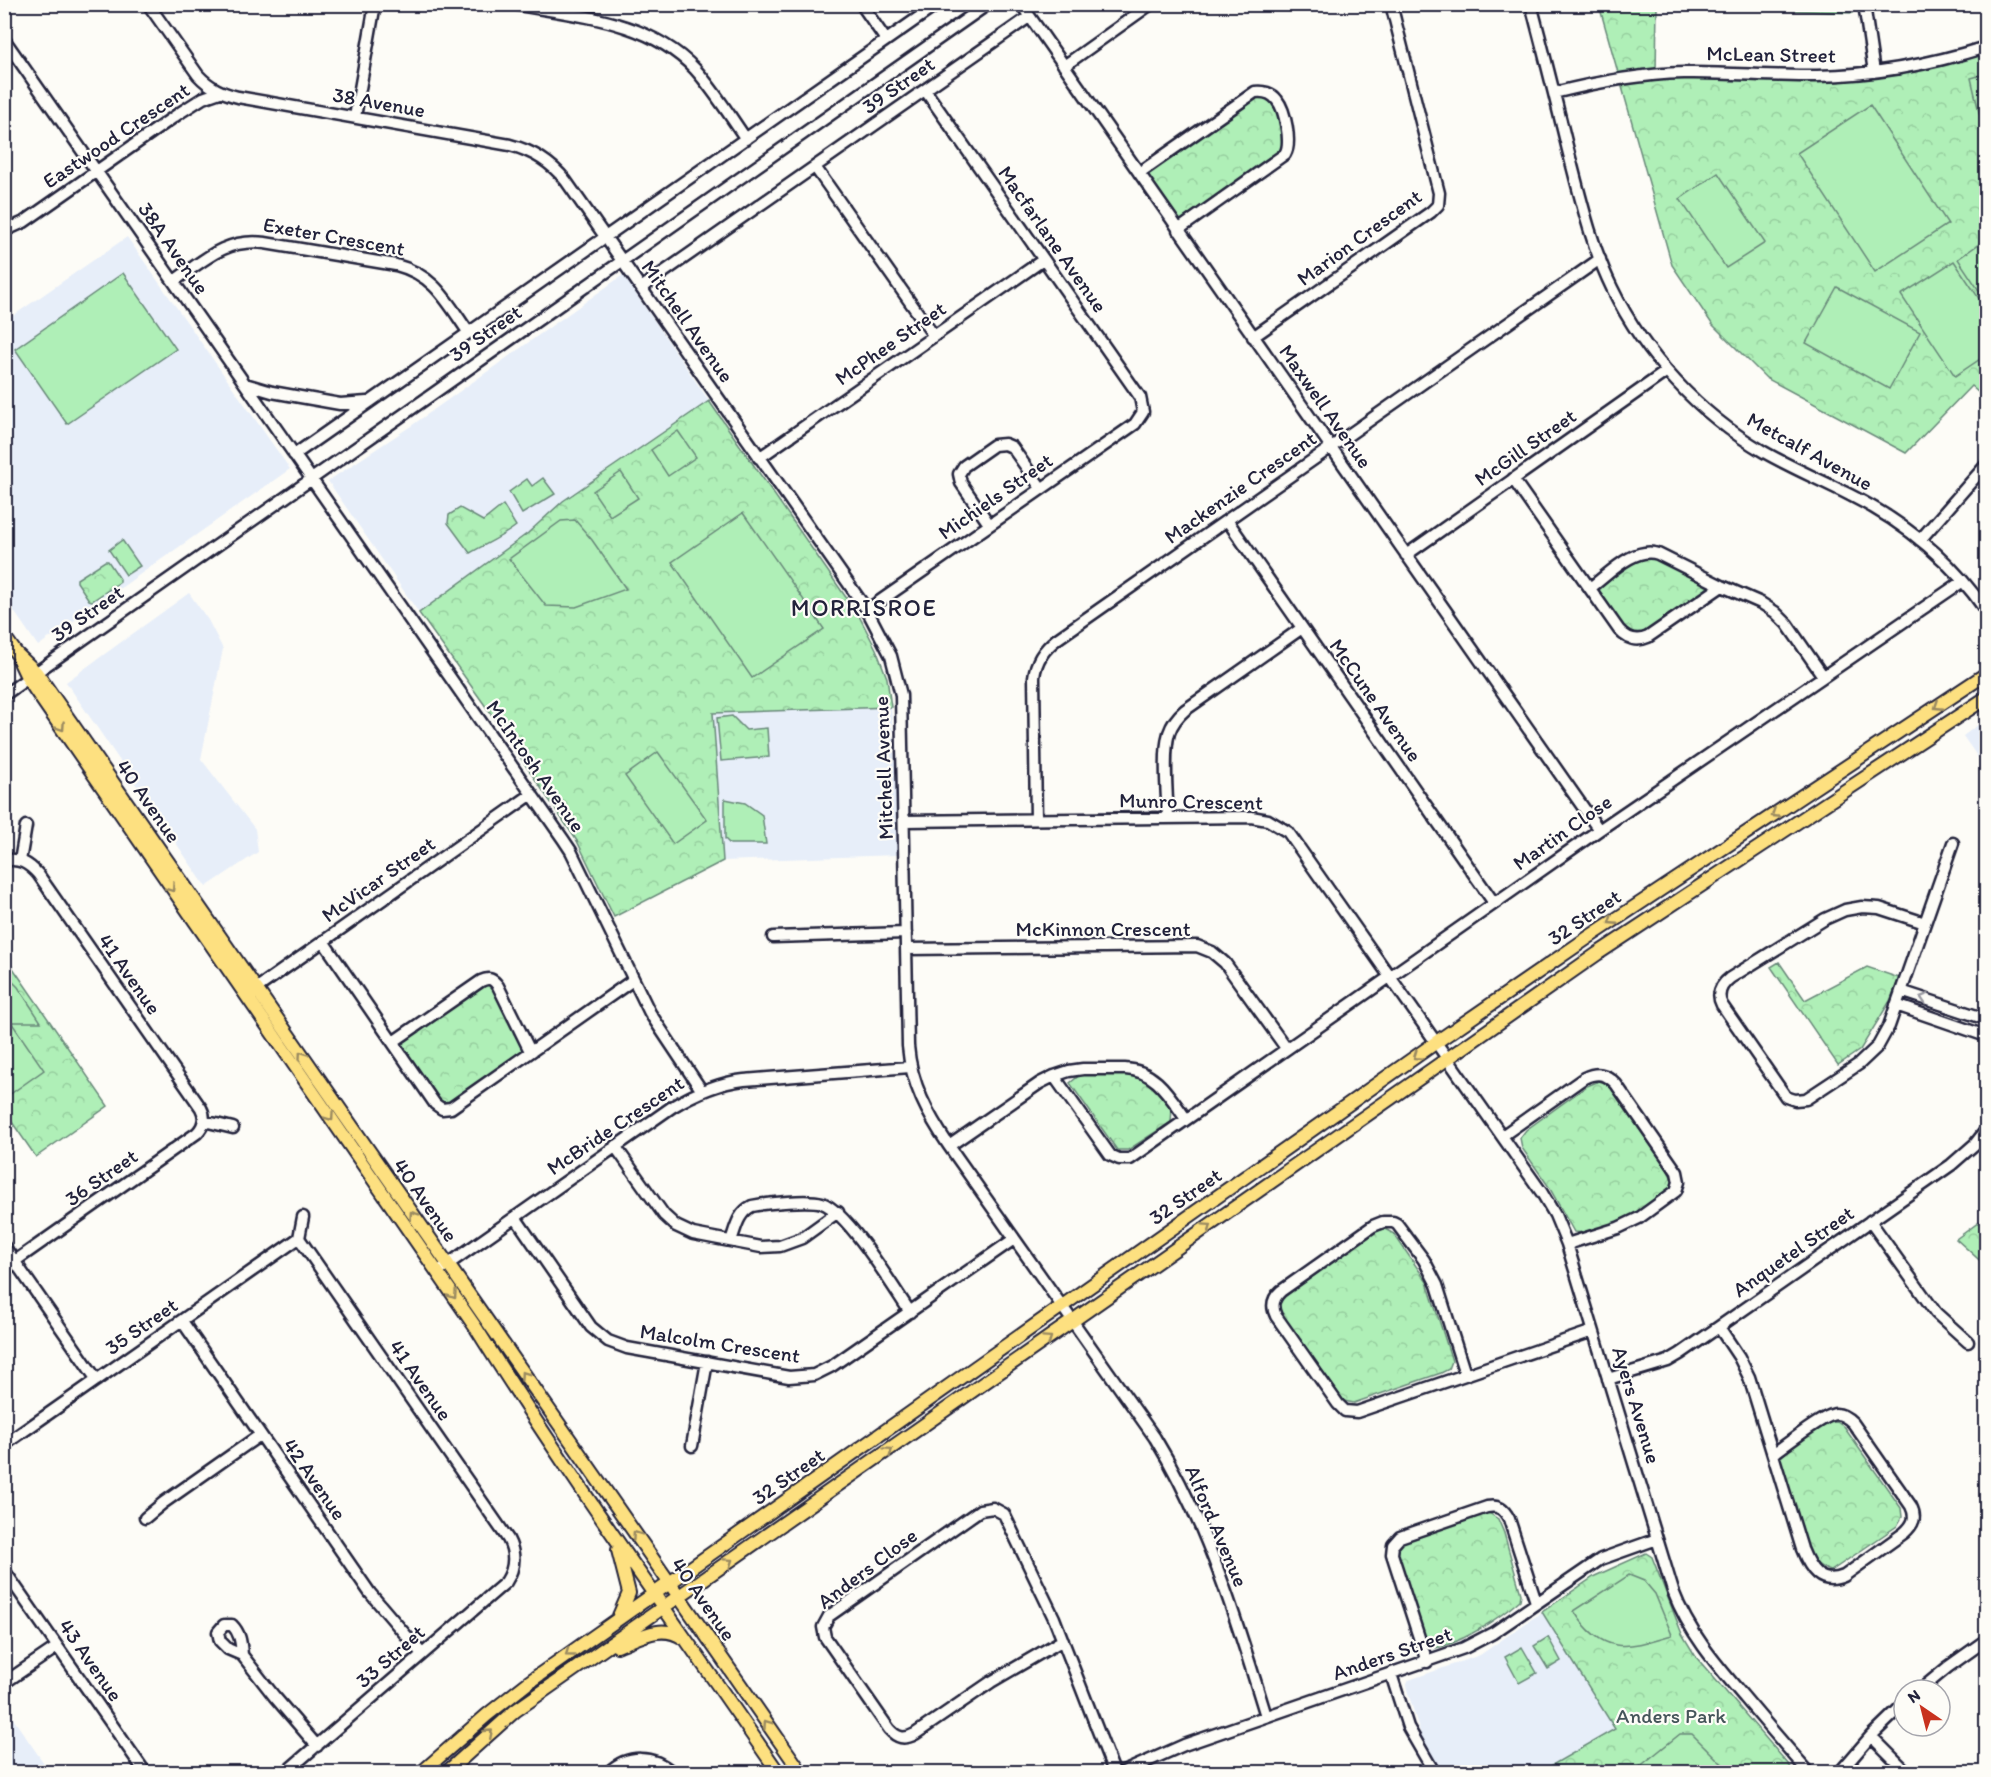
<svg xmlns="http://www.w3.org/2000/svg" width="1991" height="1777" font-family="Itim,sans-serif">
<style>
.built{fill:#e7eef9}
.forest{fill:url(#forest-crowns);stroke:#688879;stroke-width:1.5}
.garden{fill:#afefb7;stroke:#688879;stroke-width:1.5}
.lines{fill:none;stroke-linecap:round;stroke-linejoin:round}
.minor-casing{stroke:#22223b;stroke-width:15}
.major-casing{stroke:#22223b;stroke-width:16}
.minor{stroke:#fdfcf7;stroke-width:10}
.major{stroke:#fde080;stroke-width:12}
.oneway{stroke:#9a8a61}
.oneway2{stroke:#9a9aa2}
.labels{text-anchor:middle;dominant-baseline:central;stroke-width:4.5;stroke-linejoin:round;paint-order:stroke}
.street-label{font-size:21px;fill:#22223b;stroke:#fdfcf7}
.park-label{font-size:21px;fill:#45555a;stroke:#fdfcf7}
.quarter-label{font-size:24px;letter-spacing:1.5px;fill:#22223b;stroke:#fdfcf7}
</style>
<defs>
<pattern id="forest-crowns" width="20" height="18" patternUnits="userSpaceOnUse" patternTransform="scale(1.5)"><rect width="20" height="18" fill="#afefb7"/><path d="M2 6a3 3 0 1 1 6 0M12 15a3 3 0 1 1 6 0" fill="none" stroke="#96cd9e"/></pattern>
</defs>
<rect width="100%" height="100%" fill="#fdfcf7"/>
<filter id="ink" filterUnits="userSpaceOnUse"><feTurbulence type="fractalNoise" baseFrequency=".0167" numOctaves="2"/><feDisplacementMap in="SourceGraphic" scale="12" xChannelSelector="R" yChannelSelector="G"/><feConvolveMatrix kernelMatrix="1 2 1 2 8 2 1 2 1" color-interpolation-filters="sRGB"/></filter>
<g filter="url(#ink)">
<!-- built -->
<path class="built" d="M127 237 290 469 38 646 5 598 4 322Z
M623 275 709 401 563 501 528 533 419 613 328 481 411 426Z
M189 593 208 620 223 649 201 759 255 829 258 852 206 887 66 682Z
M891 707 899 821 897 855 723 861 713 713Z
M1986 719V769L1963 736Z
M1542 1612 1615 1729 1540 1772H1441L1424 1745 1406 1686 1409 1680 1480 1655Z
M4 1707H5L50 1772H5Z"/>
<!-- forest -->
<path class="forest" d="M1852 4 1853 13 1669 5H1836Z
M1599 5H1657L1656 74H1854L1986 47V399L1971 386 1906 453 1766 378 1712 324 1672 265Z
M1250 95H1273L1289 146 1178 230 1139 173Z
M709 401 859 616 876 649 887 678 891 707 713 713 723 861 614 917 577 841 489 711 419 613 528 533 563 501Z
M503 505 516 526C502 537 486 544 470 553L448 523 449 515 460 508 483 521Z
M1642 552 1722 586 1648 637 1631 639 1590 588Z
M105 561H108L120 579V582L92 601 89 600 77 582V579Z
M732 716 746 730 767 728 769 757 721 761 717 718Z
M4 955 108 1106 36 1157 5 1112Z
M1779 962 1805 1000 1867 967 1899 978 1890 1001 1860 1050 1838 1065 1771 967Z
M488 979 530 1051 442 1109 393 1042Z
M1120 1073 1147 1081 1172 1108 1171 1122 1128 1150H1117L1070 1083 1080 1075Z
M1602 1080 1611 1088 1667 1169C1670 1175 1674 1180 1671 1187 1664 1202 1600 1232 1584 1233 1581 1233 1578 1232 1574 1232L1549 1187 1522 1148 1520 1138 1526 1130 1587 1086Z
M1986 1217V1266L1956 1239Z
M1385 1229 1394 1234 1427 1282 1452 1361 1449 1369 1441 1373 1354 1403 1344 1401 1280 1312 1279 1304 1284 1297 1376 1231Z
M1837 1422 1844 1427 1901 1508 1902 1517 1897 1526 1831 1571C1817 1567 1813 1560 1806 1548L1780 1463 1781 1457 1786 1451 1827 1423Z
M1489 1513 1498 1519 1504 1533 1521 1594 1520 1600C1502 1616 1454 1649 1430 1648L1425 1642 1396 1557 1397 1548 1403 1541 1481 1514Z
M1646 1553 1652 1557 1682 1634 1696 1657 1795 1772H1540L1615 1729 1542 1612 1595 1576Z
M1548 1637 1561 1661 1548 1669 1534 1646Z
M1522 1647 1537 1673 1519 1683 1505 1657Z"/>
<!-- garden -->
<path class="garden" d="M1986 74V142L1971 78Z
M1870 105 1948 224 1875 272 1797 153Z
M1718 173 1765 243 1726 268 1680 199Z
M1986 239V301L1958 259Z
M1954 261 1986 309V355L1955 376 1901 295Z
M123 273 176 349 67 424 15 349Z
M1837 287 1920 332 1889 389 1806 343Z
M678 431 696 457 668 476 651 450Z
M621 472 638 498 610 516 593 491Z
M543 478 555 494 522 514 509 492 527 479 532 486Z
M743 513 824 629 752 678 672 562Z
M575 520 592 540 626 589 576 607 546 606 509 559 561 521Z
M122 540 140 566 126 575 109 550Z
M658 752 707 820 673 844 625 776Z
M725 799 745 803 762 815 766 844H730L725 839Z
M12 981 18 987 41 1022H11L44 1070 9 1095 4 1088V982Z
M1629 1575 1644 1581 1655 1594 1672 1635C1628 1648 1603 1657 1574 1611Z
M1680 1734H1692L1730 1772H1633Z"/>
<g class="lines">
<!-- minor casing -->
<g class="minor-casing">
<path id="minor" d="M148 4 198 75C210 88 222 93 238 97L510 145C533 151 551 162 566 181L867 610 891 656 901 695 908 1046C911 1084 928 1115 949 1146L1155 1438C1207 1523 1237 1621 1266 1716
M513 4C576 16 648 19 695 69 714 90 730 116 746 139
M861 4 886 40
M1021 4 1599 830
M1531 4C1544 53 1556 101 1568 150 1580 196 1591 245 1612 288 1645 356 1699 414 1764 452 1792 468 1821 480 1850 495 1904 522 1952 561 1986 611
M1864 4 1874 72
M4 39 563 839 571 851 650 1013 702 1091
M1064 66 1151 4
M1554 93C1597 82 1640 74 1684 73 1728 72 1772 77 1817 76 1874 75 1932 64 1986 47
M355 117 375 4
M815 167 934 336
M1139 173 1255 92C1263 91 1272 93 1277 100 1285 110 1292 143 1285 154L1178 230
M4 231 24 222 181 112 203 98 220 92
M174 281C204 260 226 238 265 243L396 265C435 275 447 302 469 333
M641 288 1029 17
M1253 337 1431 212 1438 205 1439 193 1391 4
M245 384 272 392 340 404 367 402
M294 455 938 4
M759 458 1043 260
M1513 479 1619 630C1627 639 1637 642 1648 637L1722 586
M1227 520 1494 903
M989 524 961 483 959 474 964 466 994 445 1005 444 1012 447 1041 488
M1920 540 1986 465
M1406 555 1667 371
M1590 588C1609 574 1634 546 1658 554L1722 586 1761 603 1775 612 1787 624 1823 676
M867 610 1135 424 1143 412 1140 397 925 90
M4 695 988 4
M1168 818C1167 796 1163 752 1169 733 1172 724 1178 716 1185 710L1302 628
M1036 819 1034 677C1036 660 1044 649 1057 639L1600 259
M905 821 1251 817 1268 820 1288 832 1542 1193 1555 1215 1567 1244 1673 1591C1689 1633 1716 1664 1745 1698 1766 1723 1787 1748 1809 1772
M4 861C19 857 29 864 38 874L201 1108C206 1117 204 1126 197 1133L15 1261
M20 861 26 826
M1925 923 1879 908 1862 907 1845 910 1825 919 1730 978C1721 985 1716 994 1722 1005L1786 1097 1795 1100 1806 1099 1859 1064 1878 1046 1889 1026 1953 843
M773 937 906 933
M323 941 435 1104 442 1109 451 1108 633 980
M906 949 1197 946 1212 952 1225 963 1286 1048
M1901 991 1986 1019
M250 993 532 794
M1896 1005 1986 1036
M393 1042 481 981C489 977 493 979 498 986L530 1051
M1054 1076 1110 1155 1119 1159H1130L1599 830 1963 581
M204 1121 233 1128
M1502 1136 1584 1078C1597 1072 1606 1073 1616 1084L1677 1172 1679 1182 1676 1191 1639 1218 1618 1228 1567 1244
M615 1146 664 1215 676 1226 693 1234 761 1247 780 1246 802 1238 838 1212
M949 1146 1040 1083 1054 1076 1069 1071 1083 1069H1125C1156 1070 1170 1097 1186 1119
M515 1217 591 1327 608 1341 627 1348 789 1377 814 1375 832 1366 1014 1239
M1870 1221 1936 1313 1968 1342
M731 1241C736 1227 738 1213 752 1206 767 1203 809 1199 822 1203 848 1212 893 1287 910 1312
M4 1246 97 1380
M437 1272 672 1107C695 1093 718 1083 744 1080L910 1067
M182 1321 370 1593 422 1654
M1719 1327 1739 1357 1749 1377 1802 1549C1810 1569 1820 1586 1844 1576L1904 1533C1913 1525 1917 1518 1911 1506L1853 1423C1848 1418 1843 1414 1836 1414 1823 1415 1786 1445 1773 1454
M1465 1374 1437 1285 1424 1260 1397 1224 1393 1222H1383L1373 1226 1281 1291C1273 1298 1271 1306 1276 1316L1338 1404 1345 1411 1357 1412 1593 1331
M1608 1379 1668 1361 1680 1354 1951 1165 1975 1144 1986 1130
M4 1445 299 1238
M692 1446 707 1362
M145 1518 163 1503 260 1435
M4 1570 145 1772
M1063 1640 991 1682 915 1734C904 1740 897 1738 889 1729L825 1637 823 1627 829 1616 980 1510 993 1508 1004 1514 1054 1618 1114 1772
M242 1655C241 1644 241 1634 232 1625H224L218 1632 220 1641 228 1649 242 1655 274 1696 317 1746
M1427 1662 1392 1554 1393 1545 1400 1537 1487 1507C1499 1505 1504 1509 1509 1519L1536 1602
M1391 1674 1408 1727 1434 1772
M4 1683 57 1647
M1920 1690 1948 1667 1986 1640
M1871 1736 1907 1772
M286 1772 506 1582C515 1568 516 1554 508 1539L299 1238 303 1217
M609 1772C628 1754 653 1755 672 1772
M1123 1772 1184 1745 1464 1648 1493 1633 1601 1559 1657 1539
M1840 1772 1871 1736 1904 1704"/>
</g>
<!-- major casing -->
<g class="major-casing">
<path id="major" d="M4 636 16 653 36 672 801 1772
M19 660 28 679 36 691 476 1328C571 1480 677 1625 778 1772
M618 1550 629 1593 619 1616
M617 1646C639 1638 661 1623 683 1638
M422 1772 487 1715 529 1682 1445 1036 1589 937 1986 674
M447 1772 515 1711 1597 954 1986 698"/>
</g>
<!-- minor -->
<use href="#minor" class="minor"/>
<!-- major -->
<use href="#major" class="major"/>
</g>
<!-- one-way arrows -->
<defs><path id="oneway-chevron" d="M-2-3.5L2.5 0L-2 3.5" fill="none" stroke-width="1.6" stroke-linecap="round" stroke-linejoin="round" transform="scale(1.5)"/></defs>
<g class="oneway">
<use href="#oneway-chevron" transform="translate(1938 706) rotate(147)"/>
<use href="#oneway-chevron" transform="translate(61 727) rotate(56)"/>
<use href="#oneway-chevron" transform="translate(1775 814) rotate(147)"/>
<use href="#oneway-chevron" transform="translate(171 888) rotate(55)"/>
<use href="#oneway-chevron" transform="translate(1612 921) rotate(147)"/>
<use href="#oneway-chevron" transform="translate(302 1055) rotate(-125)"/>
<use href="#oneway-chevron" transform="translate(1417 1056) rotate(145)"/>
<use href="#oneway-chevron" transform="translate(330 1117) rotate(55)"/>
<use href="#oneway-chevron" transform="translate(413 1215) rotate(-125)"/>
<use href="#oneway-chevron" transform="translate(1208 1227) rotate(-35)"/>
<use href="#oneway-chevron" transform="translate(453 1295) rotate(56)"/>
<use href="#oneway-chevron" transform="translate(1048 1339) rotate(-35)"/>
<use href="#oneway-chevron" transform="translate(524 1375) rotate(-125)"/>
<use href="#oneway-chevron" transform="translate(889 1451) rotate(-35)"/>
<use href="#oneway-chevron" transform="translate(636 1535) rotate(-125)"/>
<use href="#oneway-chevron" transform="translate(729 1562) rotate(-35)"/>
<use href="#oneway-chevron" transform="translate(569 1653) rotate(144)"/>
<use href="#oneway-chevron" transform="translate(767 1724) rotate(-125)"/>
<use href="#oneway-chevron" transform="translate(489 1733) rotate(-41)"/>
</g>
<use class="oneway2" href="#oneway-chevron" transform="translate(1924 998) rotate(-162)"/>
</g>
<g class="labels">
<!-- street labels -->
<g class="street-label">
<text transform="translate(1771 54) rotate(1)">McLean Street</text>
<text transform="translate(898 85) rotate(-35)">39 Street</text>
<text transform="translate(379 102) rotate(10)">38 Avenue</text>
<text transform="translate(116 135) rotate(-34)">Eastwood Crescent</text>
<text transform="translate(334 236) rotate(10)">Exeter Crescent</text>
<text transform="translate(1359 237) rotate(-36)">Marion Crescent</text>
<text transform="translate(1053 239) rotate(55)">Macfarlane Avenue</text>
<text transform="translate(174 248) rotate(55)">38A Avenue</text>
<text transform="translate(688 321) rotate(55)">Mitchell Avenue</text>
<text transform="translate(485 333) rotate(-35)">39 Street</text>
<text transform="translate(890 343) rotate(-35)">McPhee Street</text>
<text transform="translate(1326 406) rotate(55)">Maxwell Avenue</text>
<text transform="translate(1525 447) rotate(-35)">McGill Street</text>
<text transform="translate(1810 451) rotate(29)">Metcalf Avenue</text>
<text transform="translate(1240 487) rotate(-35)">Mackenzie Crescent</text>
<text transform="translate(995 496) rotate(-35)">Michiels Street</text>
<text transform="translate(87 613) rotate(-35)">39 Street</text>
<text transform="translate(1376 700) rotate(55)">McCune Avenue</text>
<text transform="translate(536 766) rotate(55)">McIntosh Avenue</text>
<text transform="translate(883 768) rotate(-92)">Mitchell Avenue</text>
<text transform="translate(149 801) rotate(55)">40 Avenue</text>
<text transform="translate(1191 801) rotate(1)">Munro Crescent</text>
<text transform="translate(1562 832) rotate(-35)">Martin Close</text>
<text transform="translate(378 879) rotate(-35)">McVicar Street</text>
<text transform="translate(1584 917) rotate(-34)">32 Street</text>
<text x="1103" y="928">McKinnon Crescent</text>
<text transform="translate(130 974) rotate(55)">41 Avenue</text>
<text transform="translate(615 1125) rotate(-34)">McBride Crescent</text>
<text transform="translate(101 1177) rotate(-35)">36 Street</text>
<text transform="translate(1185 1196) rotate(-35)">32 Street</text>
<text transform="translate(426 1200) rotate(55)">40 Avenue</text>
<text transform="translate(1793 1251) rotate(-35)">Anquetel Street</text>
<text transform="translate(141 1326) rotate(-35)">35 Street</text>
<text transform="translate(720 1343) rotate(9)">Malcolm Crescent</text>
<text transform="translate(421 1380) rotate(55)">41 Avenue</text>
<text transform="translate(1637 1405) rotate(73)">Ayers Avenue</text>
<text transform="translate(788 1476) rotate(-35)">32 Street</text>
<text transform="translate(315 1479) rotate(55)">42 Avenue</text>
<text transform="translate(1217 1526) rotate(67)">Alford Avenue</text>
<text transform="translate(867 1568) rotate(-37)">Anders Close</text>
<text transform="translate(704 1599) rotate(55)">40 Avenue</text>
<text transform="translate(1392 1653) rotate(-19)">Anders Street</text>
<text transform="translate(390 1656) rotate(-41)">33 Street</text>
<text transform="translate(91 1660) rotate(55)">43 Avenue</text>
</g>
<!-- park labels -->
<g class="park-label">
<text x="1671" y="1715">Anders Park</text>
</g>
<!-- quarter labels -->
<g class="quarter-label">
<text x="864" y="607">MORRISROE</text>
</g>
</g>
<!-- margin -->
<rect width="1991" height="1777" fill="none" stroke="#fdfcf7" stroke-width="24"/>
<rect x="12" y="12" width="1967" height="1753" fill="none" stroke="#22223b" stroke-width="2" filter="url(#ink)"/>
<!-- north arrow -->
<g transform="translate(1922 1708) rotate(325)"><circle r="28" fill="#fdfcf7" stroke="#a5a5ac" stroke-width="1.5"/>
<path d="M0-4.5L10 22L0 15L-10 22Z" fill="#c8321e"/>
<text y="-9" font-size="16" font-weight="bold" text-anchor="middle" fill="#22223b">N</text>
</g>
</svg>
